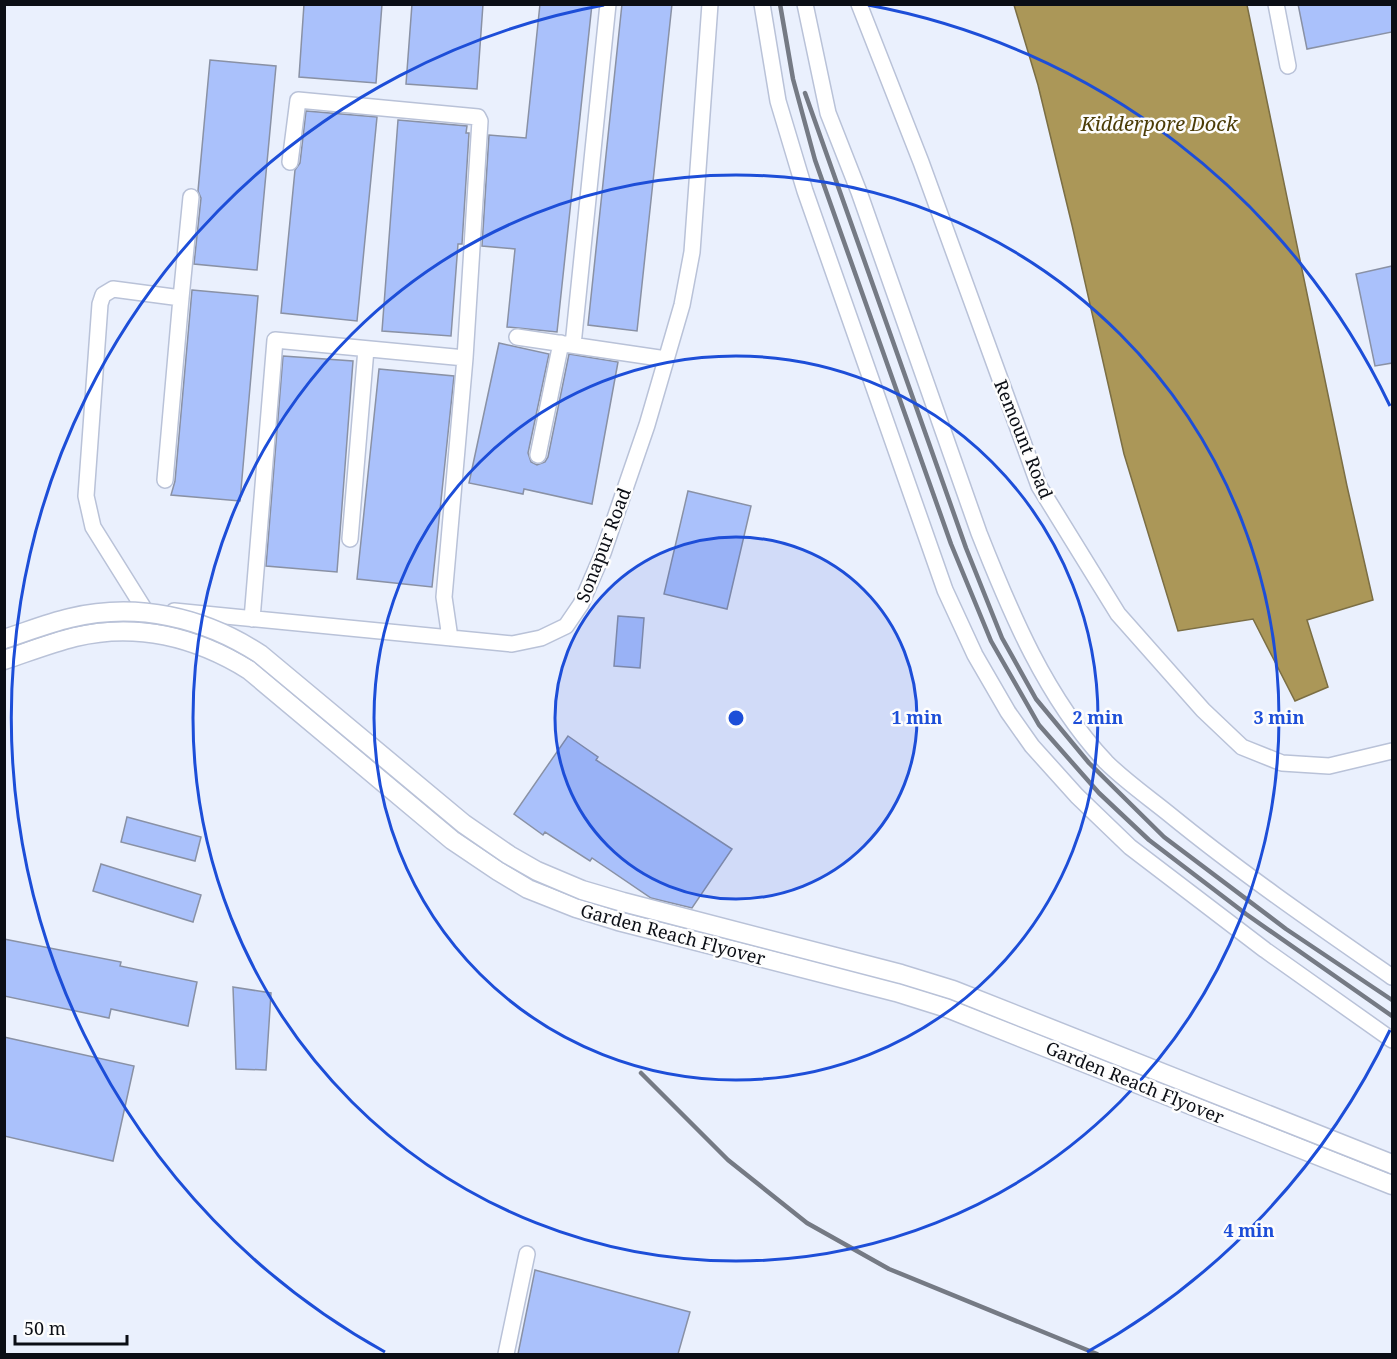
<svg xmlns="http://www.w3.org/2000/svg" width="1397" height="1359" font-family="'Noto Serif',serif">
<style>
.water{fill:#ab9758;stroke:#7b6e44;stroke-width:1.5}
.building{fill:#aac1fb;stroke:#8991a5;stroke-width:1.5}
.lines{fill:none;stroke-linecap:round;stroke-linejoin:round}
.minor-casing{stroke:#b9c2d8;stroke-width:18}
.major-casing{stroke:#b9c2d8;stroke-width:21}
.minor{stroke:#fff;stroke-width:15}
.major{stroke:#fff;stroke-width:18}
.rail{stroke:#757a84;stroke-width:4.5}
.major-bridge-casing{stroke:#b9c2d8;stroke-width:21;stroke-linecap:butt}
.major-bridge{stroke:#fff;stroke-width:18}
.ring{fill:none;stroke:#1d4ed8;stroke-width:3}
.labels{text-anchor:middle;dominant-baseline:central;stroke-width:5;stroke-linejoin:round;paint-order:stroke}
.street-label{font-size:18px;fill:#0b0e15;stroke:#fdfdfd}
.water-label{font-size:20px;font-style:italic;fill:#4b3c07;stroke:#fdfdfd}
.centre{fill:#1d4ed8;stroke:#fdfdfd;stroke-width:3}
.ring-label{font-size:18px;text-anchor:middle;font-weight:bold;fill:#1d4ed8;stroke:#fdfdfd;stroke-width:5;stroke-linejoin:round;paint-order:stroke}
</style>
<rect width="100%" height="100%" fill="#eaf0fd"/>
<!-- water -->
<path class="water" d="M1014 5H1247L1347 486 1373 600 1307 620 1328 687 1295 701 1253 619 1178 631 1124 454 1072 225 1038 85Z"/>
<!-- building -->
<path class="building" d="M304 4H382L376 83 299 77Z
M412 4H483L477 89 406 84Z
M540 4H592L557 332 507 327 515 249 482 246 489 135 526 138Z
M622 4H672L637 331 588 325Z
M1298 4H1392V32L1307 49Z
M210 60 276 66 257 270 194 264 201 198 198 191Z
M306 111 377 117 357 321 281 313 295 170 300 163Z
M398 120 467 126 466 133H469L462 244H458L451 336 382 331Z
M1392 266V363L1375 366 1356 274Z
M192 290 258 296 240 501 171 495 175 481Z
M499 343 549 354 528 453 531 462 537 465 545 462 548 457 569 354 618 362 592 504 524 489 523 494 469 483Z
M283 356 353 361 337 572 266 566Z
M379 369 454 376 432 587 357 579Z
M688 491 751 506 727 609 664 594Z
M618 616 644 618 640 668 614 666Z
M568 736 598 757 596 760 732 849 692 908 651 898 592 858 590 861 545 832 543 835 514 814Z
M127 817 201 837 195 861 121 842Z
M101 864 201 895 193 922 93 891Z
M4 939 121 962 120 966 197 982 188 1026 111 1009 109 1018 4 996Z
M233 987 271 993 266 1070 236 1069Z
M4 1037 134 1066 113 1161 4 1136Z
M535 1270 690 1312 678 1354H518Z"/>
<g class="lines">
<!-- minor casing -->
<g class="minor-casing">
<path id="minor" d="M762 4 778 101 805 191 945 590 975 655 1008 712 1032 746 1077 796 1130 847 1265 950 1392 1040
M805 4 828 113 859 192 979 533C1011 614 1046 698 1106 762 1125 781 1148 797 1169 814 1240 872 1317 925 1392 977
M859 4 921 162 1039 486 1118 614 1203 710 1242 747 1282 763 1329 766 1392 751
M1276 4 1288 66
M290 162 298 100 478 117 480 121 465 358
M181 298 191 197
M517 337 666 359
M573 345 608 4
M538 455 561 343
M350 539 366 349
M143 607 93 527 86 496 100 304 103 295 113 289 181 298 165 480
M174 611 512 644 541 638 566 626 581 604 603 553 647 425 682 305 692 252 710 4
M252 619 275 340 465 358 444 597 450 638
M506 1354 527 1254"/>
</g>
<!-- major casing -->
<g class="major-casing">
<path id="major" d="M4 660C28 652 51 643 75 637 136 622 196 637 249 670L452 840 498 871 528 889 576 908 618 921 896 992 947 1008 1392 1185"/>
</g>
<!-- minor -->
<use href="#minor" class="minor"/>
<!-- major -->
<use href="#major" class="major"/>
<!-- rail -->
<path class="rail" d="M780 4 793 79 815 160 951 544 991 641 1039 725 1099 793 1149 840 1246 914 1392 1016
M805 93 966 548 1002 638 1036 699 1089 763 1164 837 1286 929 1392 1000
M641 1073 728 1160 807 1223 889 1269 1097 1354"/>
<!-- major-bridge casing -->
<g class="major-bridge-casing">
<path id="major-bridge" d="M4 639C26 632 48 623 70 618 137 602 203 617 260 654L464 824 509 855 537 871 582 890 623 902 901 974 953 990 1392 1164"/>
</g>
<!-- major-bridge -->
<use href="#major-bridge" class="major-bridge"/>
</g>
<!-- distance rings -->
<circle cx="736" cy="718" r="181" fill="#1d4ed8" fill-opacity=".12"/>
<g class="ring">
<circle cx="736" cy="718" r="181"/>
<circle cx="736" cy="718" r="362"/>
<circle cx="736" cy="718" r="543"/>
<path d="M1390 1030A725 725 0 0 1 1087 1352M385 1352A725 725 0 0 1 604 5M868 5A725 725 0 0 1 1390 406"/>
</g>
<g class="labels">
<!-- street labels -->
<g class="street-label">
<text transform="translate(1024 439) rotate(68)">Remount Road</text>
<text transform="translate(603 545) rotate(-69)">Sonapur Road</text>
<text transform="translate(673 934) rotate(15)">Garden Reach Flyover</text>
<text transform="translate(1135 1082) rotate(22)">Garden Reach Flyover</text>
</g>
<!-- water labels -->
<g class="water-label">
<text x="1159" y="123">Kidderpore Dock</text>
</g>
</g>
<circle cx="736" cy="718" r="9" class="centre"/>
<g class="ring-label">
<text x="917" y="724">1 min</text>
<text x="1098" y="724">2 min</text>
<text x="1279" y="724">3 min</text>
<text x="1249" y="1237">4 min</text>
</g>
<!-- border -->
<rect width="1397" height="1359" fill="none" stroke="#0b0e15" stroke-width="12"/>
<!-- scale -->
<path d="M15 1335v9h112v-9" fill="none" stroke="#0b0e15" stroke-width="3"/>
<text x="24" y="1335" font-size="18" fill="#0b0e15" stroke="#fdfdfd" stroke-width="4.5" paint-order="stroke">50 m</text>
</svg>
